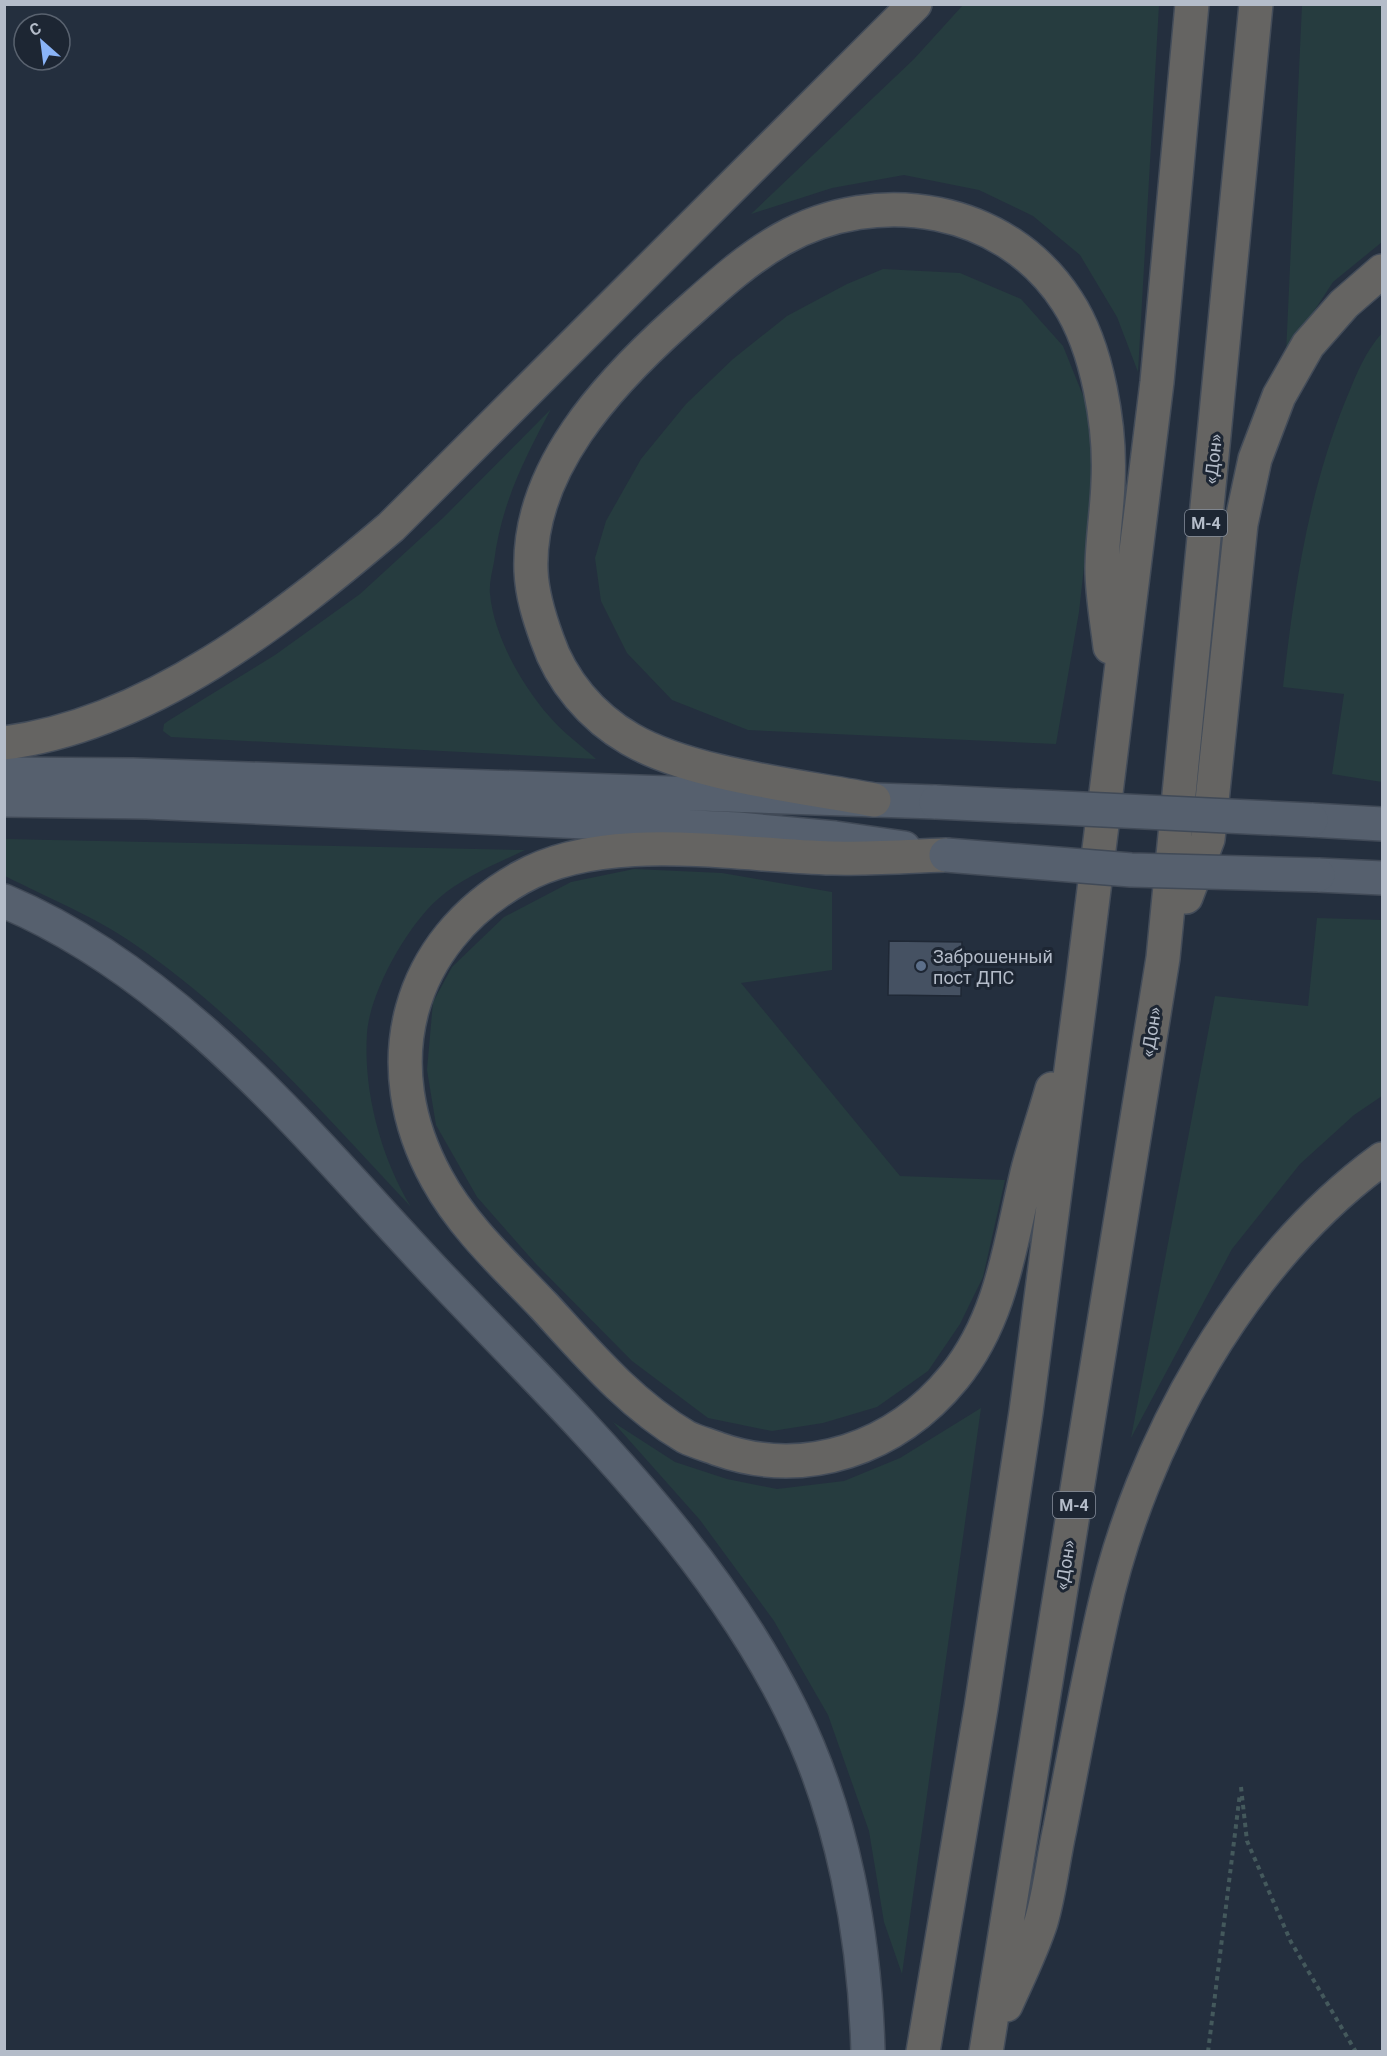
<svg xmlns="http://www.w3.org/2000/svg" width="1387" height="2056" font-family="Roboto,sans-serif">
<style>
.green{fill:#263c3f}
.building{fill:#455162;stroke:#1f2835;stroke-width:1.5}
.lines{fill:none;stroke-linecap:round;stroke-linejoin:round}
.primary-casing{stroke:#414a57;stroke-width:36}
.trunk-casing{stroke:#434c59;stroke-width:36}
.path{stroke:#44595c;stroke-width:4;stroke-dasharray:4.5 4.5;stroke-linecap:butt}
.primary{stroke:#56606e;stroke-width:33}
.trunk{stroke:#656462;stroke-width:33}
.primary-bridge-casing{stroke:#414a57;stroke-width:36;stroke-linecap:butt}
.primary-bridge{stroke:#56606e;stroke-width:33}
.service-dot{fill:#5c6f8a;stroke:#1d2633;stroke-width:2}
.labels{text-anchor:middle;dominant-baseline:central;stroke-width:6;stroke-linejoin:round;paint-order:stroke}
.shield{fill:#1d2633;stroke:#878f9c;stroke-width:1.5}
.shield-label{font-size:16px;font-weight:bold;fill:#b4bcc9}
.street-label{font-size:18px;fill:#b4bcc9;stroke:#1d2633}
.poi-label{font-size:18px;fill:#b4bcc9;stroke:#1d2633;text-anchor:start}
</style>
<rect width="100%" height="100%" fill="#242f3e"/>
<!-- green -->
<path class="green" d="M963 5H1159L1138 372 1117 317 1080 255 1033 216 979 190 904 175 832 188 751 214 914 59Z
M1302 5H1382V242L1333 282 1286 354Z
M883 269 960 273 1021 299 1063 346 1086 403 1094 477 1079 612 1056 744 748 730 672 700 627 653 601 601 595 558 606 521 641 459 686 404 733 359 787 316 847 284Z
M1382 333V782L1332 774 1344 694 1283 687C1294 588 1309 489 1347 397 1357 373 1365 352 1382 333Z
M551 409C524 459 501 505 494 562 492 572 489 584 490 594 494 636 521 684 549 716 562 732 581 745 596 759L171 737 163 731 164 724 168 721 275 655 360 594 444 517Z
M4 839 525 850C496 864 463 877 438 899 407 926 370 992 367 1033 363 1091 381 1158 411 1207 324 1115 240 1016 134 944 96 917 46 897 5 876Z
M634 869 722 873 832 892V970L741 983 900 1176 1005 1180 983 1277 960 1324 928 1371 877 1407 823 1423 772 1431 708 1418 632 1361 536 1264 477 1197 436 1125 427 1070 433 1002 452 967 504 917 571 882Z
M1317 918 1382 920V1096L1354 1115 1300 1164 1232 1249 1131 1438 1215 996 1308 1006Z
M981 1408 902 1974 884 1922 869 1831 828 1715 774 1621 700 1520 613 1422 675 1462 727 1479 777 1489 844 1481 900 1458Z"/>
<!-- building -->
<path class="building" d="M889 941 962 942 961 996 888 995Z"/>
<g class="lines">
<!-- primary casing -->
<g class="primary-casing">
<path id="primary" d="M4 774 133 775 936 802
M4 800 147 802 738 829 835 838 904 848
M1311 820 1382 824
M1318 875 1382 878
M4 901C180 975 310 1139 438 1275 565 1409 708 1542 791 1710 843 1814 865 1937 868 2052"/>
</g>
<!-- trunk casing -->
<g class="trunk-casing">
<path id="trunk" d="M4 743C149 725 284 618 391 527L915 4
M874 800C802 786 692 775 630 739 592 717 561 681 547 639 539 617 532 595 531 571 527 470 608 384 678 321 711 292 743 261 782 239 878 185 1006 206 1067 301 1098 348 1111 428 1108 483 1107 512 1102 541 1102 569 1102 595 1107 622 1110 647
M946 855C908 856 870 859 832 858 737 856 606 829 520 878 406 942 374 1065 437 1179 463 1227 507 1267 544 1306 587 1353 630 1404 686 1437 696 1442 708 1445 718 1449 806 1480 896 1448 954 1377 1002 1318 1010 1244 1027 1173 1034 1145 1044 1117 1052 1089
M1186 897 1208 839 1241 524 1255 459 1279 396 1308 345 1344 304 1382 271
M1006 2005C1018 1978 1032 1950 1041 1922 1050 1892 1053 1859 1060 1828 1074 1756 1087 1684 1103 1613 1140 1445 1242 1261 1382 1159
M923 2052 981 1708 1026 1412 1082 986 1157 382 1192 4
M986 2052 1163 958 1256 4"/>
</g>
<!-- path -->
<path class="path" d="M1241 1787 1247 1841 1291 1942 1356 2052
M1208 2052 1240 1793"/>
<!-- primary -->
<use href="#primary" class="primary"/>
<!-- trunk -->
<use href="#trunk" class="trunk"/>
<!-- primary-bridge casing -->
<g class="primary-bridge-casing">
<path id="primary-bridge" d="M936 802 1311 820
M946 855 1131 870 1318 875"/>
</g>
<!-- primary-bridge -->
<use href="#primary-bridge" class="primary-bridge"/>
</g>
<!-- markers -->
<circle class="service-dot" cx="921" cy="966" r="6"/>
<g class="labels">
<!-- shield labels -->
<g class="shield">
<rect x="1185" y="510" width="42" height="26" rx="4.5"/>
<rect x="1053" y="1492" width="42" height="26" rx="4.5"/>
</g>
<g class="shield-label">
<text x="1206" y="523">М-4</text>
<text x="1074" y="1505">М-4</text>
</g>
<!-- street labels -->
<g class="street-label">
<text transform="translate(1213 459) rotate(-84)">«Дон»</text>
<text transform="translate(1151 1032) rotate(-81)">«Дон»</text>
<text transform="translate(1065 1565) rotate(-81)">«Дон»</text>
</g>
<!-- poi labels -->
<g class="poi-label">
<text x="933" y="956">Заброшенный<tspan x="933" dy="21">пост ДПС</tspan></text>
</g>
</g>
<!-- border -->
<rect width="1387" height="2056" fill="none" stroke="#b4bcc9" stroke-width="12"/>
<!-- north arrow -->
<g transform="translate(42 42) rotate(332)"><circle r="28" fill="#1d2633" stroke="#59626f" stroke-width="1.5"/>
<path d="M0-4.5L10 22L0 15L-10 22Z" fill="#8ab4f8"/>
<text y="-9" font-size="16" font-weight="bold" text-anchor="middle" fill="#b4bcc9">С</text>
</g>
</svg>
